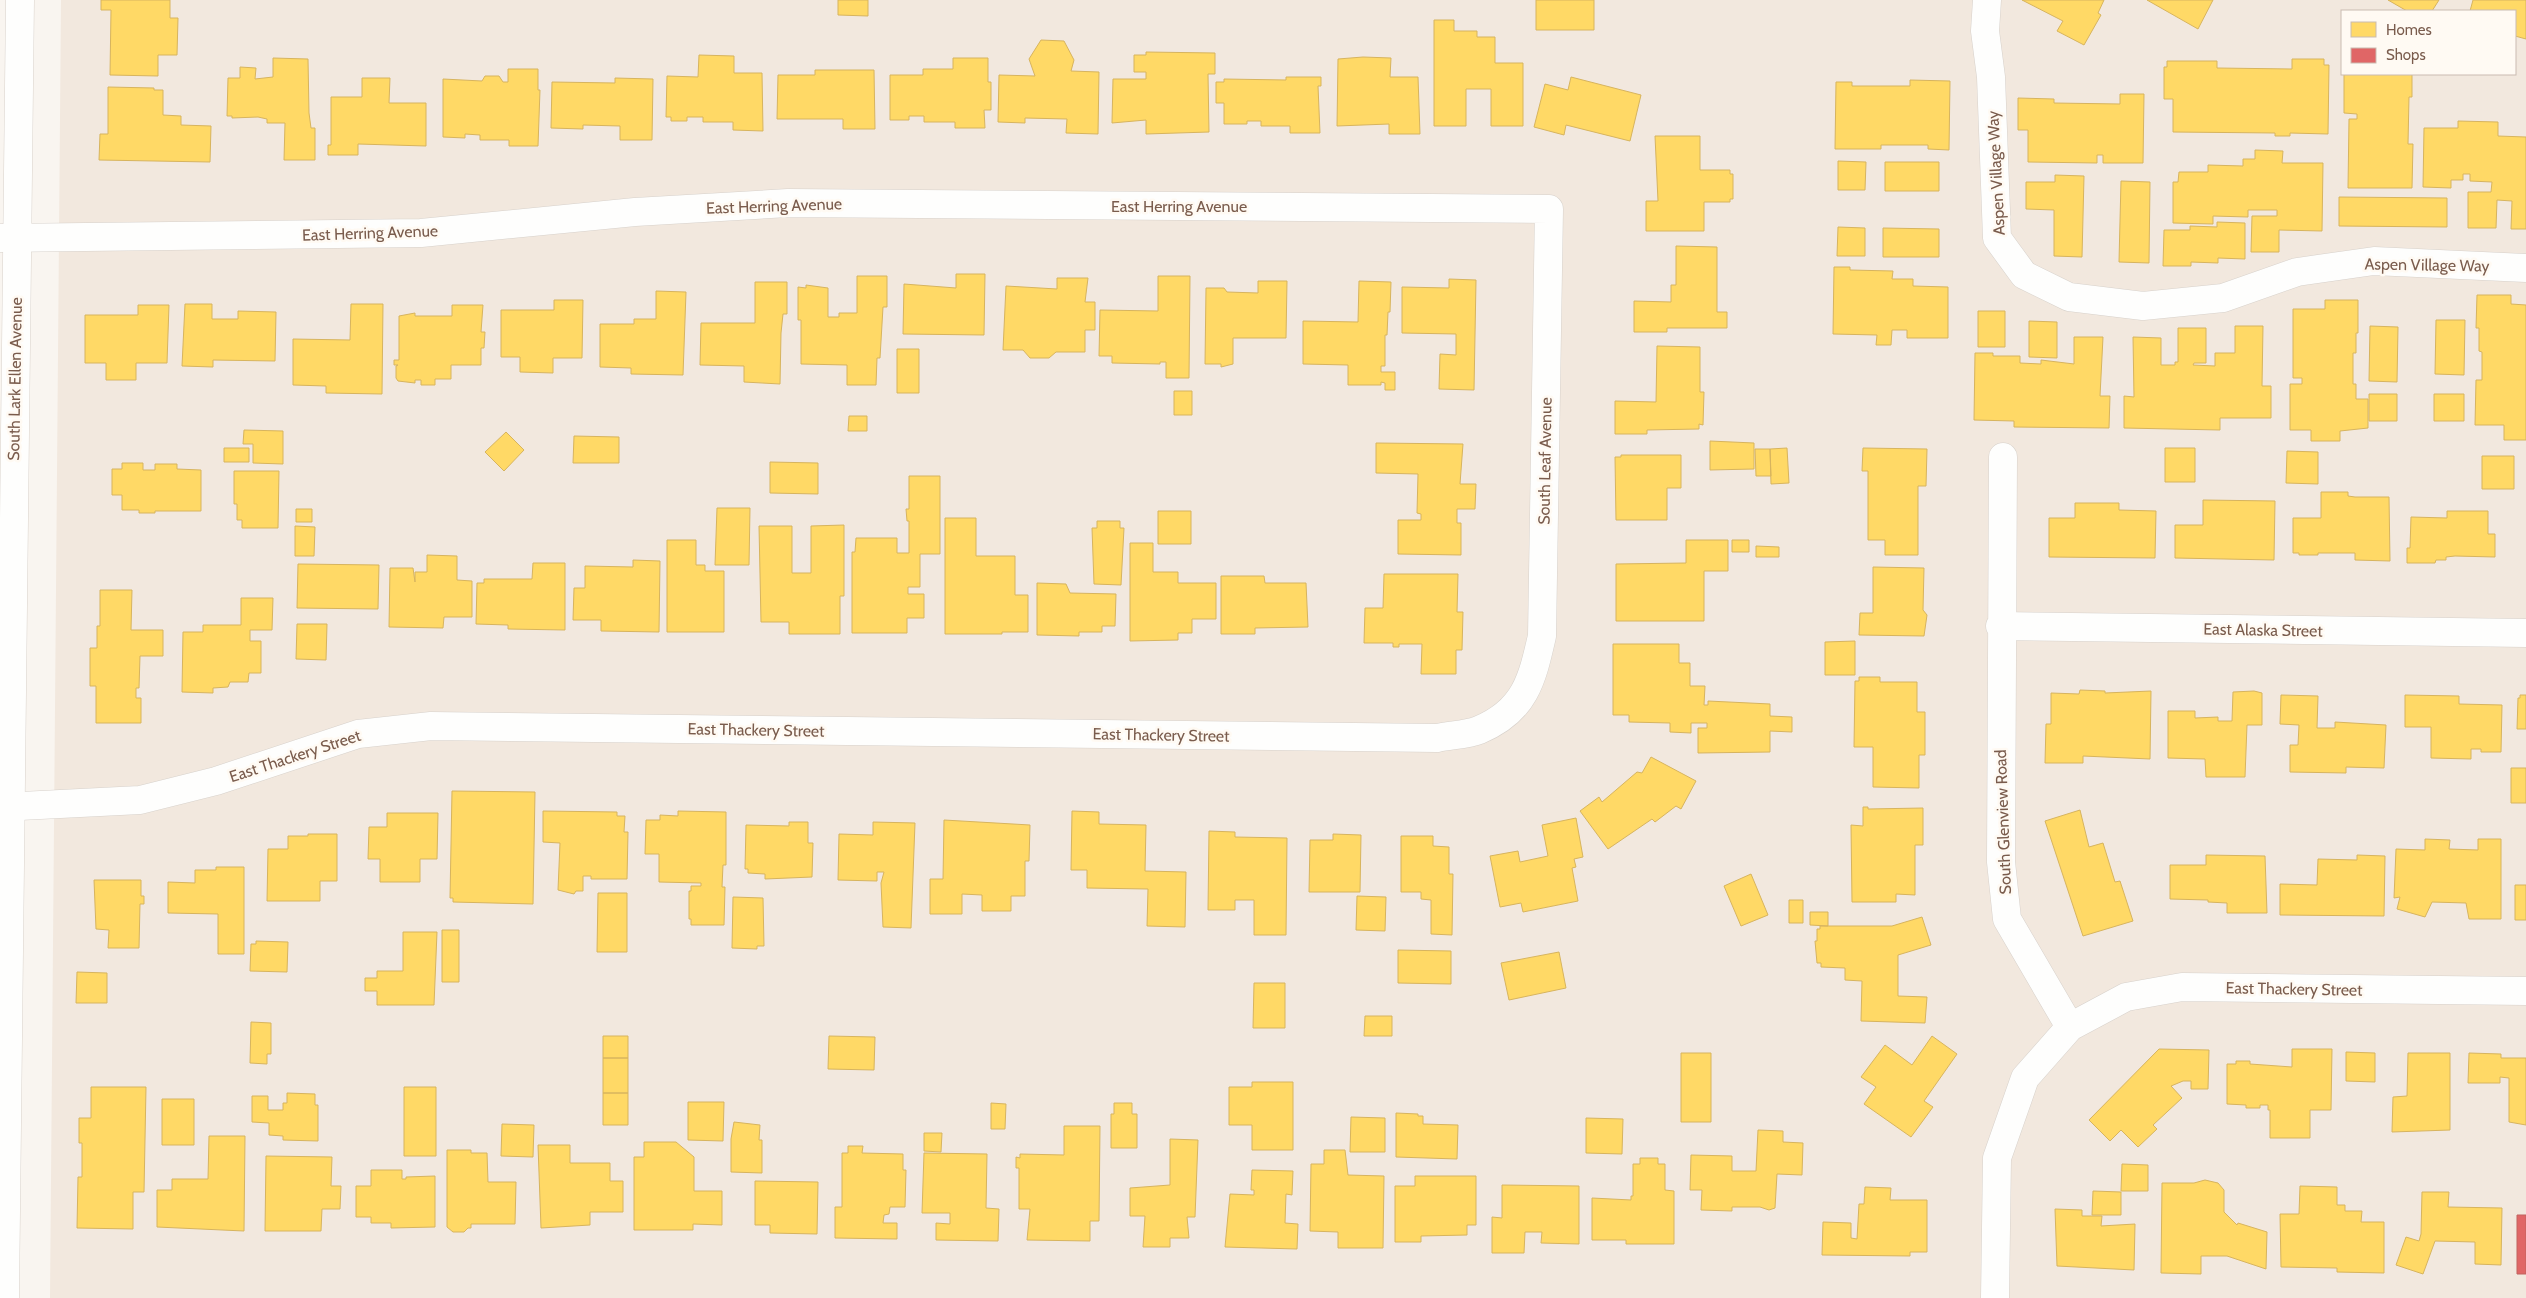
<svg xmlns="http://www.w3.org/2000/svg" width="2526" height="1298" font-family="Cabin,sans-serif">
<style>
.residential{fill:#f2e8de;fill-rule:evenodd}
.homes{fill:#ffd966;stroke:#d7b45e}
.shops{fill:#e06666;stroke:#c1635e}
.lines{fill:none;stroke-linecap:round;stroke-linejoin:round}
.street-casing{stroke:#d7d1cb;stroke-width:29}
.secondary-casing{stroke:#d9d2cb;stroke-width:29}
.street{stroke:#fefefd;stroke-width:28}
.secondary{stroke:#fefefd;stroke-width:28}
.labels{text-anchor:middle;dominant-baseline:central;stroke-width:5;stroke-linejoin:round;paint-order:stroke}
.street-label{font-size:16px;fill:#7a5c4d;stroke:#fffaf3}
</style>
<rect width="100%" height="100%" fill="#f9f5f0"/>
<!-- residential -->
<path class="residential" d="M61 0H2526V1298H50ZM2342 11H2515V74H2342Z"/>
<!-- homes -->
<path class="homes" d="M101 0H170V18H178L177 55H158V76L110 75 111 10H101Z
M838 0H868V16L838 15Z
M1536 0H1594V30H1536Z
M2022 0H2104L2098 13 2101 15 2084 45 2057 31 2063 21Z
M2147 0H2213L2198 29Z
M2388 0H2439L2432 11H2407Z
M2473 0H2526V39L2515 36V11H2470Z
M1434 20H1454V31H1477V37H1495V63H1523V126H1491V89H1466V126H1434Z
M1041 40 1064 41 1074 60 1071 71 1099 72 1098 134 1066 133 1067 119 1025 118V123L998 122 999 75 1035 76 1029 59Z
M1146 52 1215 53V74H1208L1209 132 1146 134V120L1112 123 1113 79H1146V72H1134V55H1146Z
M699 55 734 56V73H762L763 131 733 130V122H703V117H687V121H671V117H666L667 76 698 77Z
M1363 57 1391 58 1390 77H1418L1420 134H1389V124L1337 126 1338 59Z
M273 58 308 59 309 113 311 128H315V160H284L285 123H267V119L258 117 232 118V116H227L228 78H240V67L256 68 255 79 273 77Z
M953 58H988V82H991V110H984L985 128H955V122H924V116H909V120H890V75H923V69H953Z
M2292 59H2324V65H2329L2328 134 2290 133V136H2275V133L2173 132V99H2164V67H2167V61H2217V68L2292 69Z
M508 69H538V90H540L538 146H509V140H480V135L465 134V138L443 137V79L482 81 485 76H499L503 82H508Z
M815 70H874L875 129H843V119H777L778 75H815Z
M2344 74H2412V97H2409L2408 144H2413L2412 188H2348L2349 119H2357V114L2344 113Z
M1286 77H1321V86H1318L1320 133H1290V126H1261V121H1247V124H1224V103H1216V82H1224V79L1286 80Z
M1571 77 1641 95 1630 141 1566 125 1564 135 1534 127 1545 84 1568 90Z
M362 78H390L389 103H426V146L358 144V155H328V145H331V97H362Z
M615 78 653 79 652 140H620V126L583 125V129L551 128 552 82 615 83Z
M1910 80 1950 81 1949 150 1928 149V145H1881V149H1835L1836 82H1852V86H1910Z
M108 87 154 88V90H163V115L181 116V125L211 126 210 162 99 160 100 134H108Z
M2120 94H2144L2143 163H2103V155H2097V163L2028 162V130H2018V98L2054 99V103L2120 104Z
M2458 121 2498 122V136L2526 137V229H2511L2512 201 2497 200 2496 228H2468V192H2491L2492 182 2470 181V174H2463V180H2451V188L2423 187 2424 128H2458Z
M1655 136H1700V170H1730V174H1733V199H1730V202H1704V231H1646V201H1658Z
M2255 150 2283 151 2282 163H2323L2322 231 2279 230V252H2251L2252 216H2277V210H2248V217L2213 216V224L2173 223V182H2178L2179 172H2208V165L2243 166V159H2255Z
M1838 161 1866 162 1865 190H1838Z
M1885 162H1939V191H1885Z
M2055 175 2084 176 2082 257 2054 256V210L2026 209V182H2055Z
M2121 181 2150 182 2149 263 2119 262Z
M2339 197 2447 198V227L2339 226Z
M2217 222 2245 223V259L2218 258V263L2191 262V266H2163L2164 230H2190V226L2217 227Z
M1838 227 1865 228V256H1837Z
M1883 228 1939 229V257H1883Z
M1676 246 1717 247V312H1727V328H1667V332H1634V301L1671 302V285H1676Z
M1834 267H1850V270L1893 271 1892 279H1913V286L1948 287V338H1907V330H1892L1891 345H1876L1877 335 1833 334Z
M956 274H985L984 335 903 334 904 284 956 288Z
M857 276H887V307H883L880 358H877L876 385H847V365L801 364V320H798V287L806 288V285L828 288V317H839V313H857Z
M1158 276H1190L1189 378H1166V362H1160V364L1112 363V356H1099L1100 310 1158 311Z
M1057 278H1088L1085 302H1095V330H1085V352H1056L1049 358H1030L1023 350H1003L1006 286 1057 289Z
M1449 279 1476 280 1474 390 1439 389 1440 354 1456 355V334L1402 333V287L1449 288Z
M1258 281H1287L1286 338H1233V364L1221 367V364H1205L1206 288H1224L1227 292 1258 293Z
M1359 281 1391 282 1390 312H1388L1387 335H1385V366H1381V372H1395V390H1385V383L1381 382V385H1348V365L1303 364V321L1358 322Z
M755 282H787V314H783L781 333 780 384 744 382V366L700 365 701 323H755Z
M656 291 686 292 683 375 631 374V368L600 367V324H634V319H656Z
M2477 295H2511V304L2526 305V440H2504V425H2475L2476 380H2482V352L2479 351V328H2476Z
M554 300H583L582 358H553V373L520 372V357H501V310H554Z
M2325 300H2358V333H2356V353H2353V384H2356V399H2368V428L2340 431V441H2311V430H2290V384H2302V378H2293V309H2325Z
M185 304H212V319H238V311L276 312 275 361 213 360V367L182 366Z
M351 304H383L382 394 326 393V386L293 385V339L350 340Z
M138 305H169L167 363H136V380H106V363H85V315H138Z
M452 305H483L481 332H485L484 348H481V365H451V379H435V385H421V380H415V383L398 381 396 378V366L398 365H394V360H399V316L415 313V316H452Z
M1978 311H2005V347H1978Z
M2436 320H2465L2464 375 2435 374Z
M2029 321 2057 322V358L2029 357Z
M2235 326H2263L2262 386H2271V418H2220V430L2124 428V396L2134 397 2133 337 2161 338V365H2175V362H2178V328H2206V363H2194L2193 365 2215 366V353H2235Z
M2370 326 2398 327 2397 382 2369 381Z
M2074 337H2103L2100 396H2110L2109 428 2014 427V421L1974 420 1975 353H1993V356H2020V363L2041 364V360L2074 364Z
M1657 346 1700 347V392H1704L1703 425 1699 424V429L1647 430V434H1615V401L1656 402Z
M897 349H919V393H897Z
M1174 391H1192V415H1174Z
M2369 394H2397V421H2369Z
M2434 394H2464V421H2434Z
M849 416H867V431H848Z
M244 430 283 431V464L253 463V444H243Z
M506 432 524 450 504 471 485 452Z
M574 436 619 437V463H573Z
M1710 441 1754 443V469L1710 470Z
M1376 443 1463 444 1460 484H1476L1475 509H1457V523H1461V555L1398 554V520H1421V514L1417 513 1418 474 1376 473Z
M224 448H249V462H224Z
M1787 448 1789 483 1771 484 1770 449Z
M1863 448 1927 449 1926 486H1918V555H1885V540H1868V471H1862Z
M2165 448H2195V482H2165Z
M1755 449H1770L1771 476H1756Z
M2287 451 2318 452V484L2286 483Z
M1621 455H1681V488H1667V520H1616L1615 457H1621Z
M2482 456H2514V489H2482Z
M770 462 818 463V494L770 493Z
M122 463H143V470H155V464H177V469L201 470V511H155V513H139V510H122V495H112V469H122Z
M234 471H279L278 528H242V520H237V504H234Z
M909 476H940V554H920V587H908V594H924V618H907V633H852V552H855L856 538H897V553H909V521H907L906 509H909Z
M2321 492H2348V496L2355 497H2389L2390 561 2355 560V553H2318V555H2299V553H2293V518H2321Z
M2203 500 2275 501 2274 560 2175 558V525H2203Z
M2075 503H2119V510L2156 511 2155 558 2049 557V518H2075Z
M717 508H750L749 565H715Z
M296 509H312V522H296Z
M1158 511H1191V544H1158Z
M2447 511H2488V534H2495V557L2455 556 2446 557V560H2436L2435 563H2407V548H2410L2411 517 2447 518Z
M945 518H976V556H1015V595H1028V632H1002V634H945Z
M1097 521H1120V528H1124L1121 585 1094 584 1092 528H1097Z
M844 525V596H840V634H789V622H761L759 526H792V573H811V526Z
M295 526 315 527 314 556H295Z
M667 540H696V565H705V571H724V632H667Z
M1686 540H1728V571H1704V621H1616V564L1686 563Z
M1732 540H1749V552H1732Z
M1130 543H1153V572H1178V583H1216V619H1192V633H1178V640L1130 641Z
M1756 546 1779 547V557H1756Z
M427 555 457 556V580L472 581V617H444L443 628 389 627 390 568H413L415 582V572H427Z
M633 560 660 561 659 632 601 631V620H573L574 588H585V566L633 567Z
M533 563H565V630L508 629V625L476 624 477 583H484V579H532Z
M298 564 379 565 378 609 297 608Z
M1873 567 1924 568 1923 610 1927 615 1924 636 1859 635 1860 613H1873Z
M1384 574H1458L1457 612H1463L1462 650H1456V674H1421L1422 644H1399V647H1393V643H1364L1365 608H1383Z
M1221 576H1264L1265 583H1306L1308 627 1255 628V634H1221Z
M1037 583 1066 584 1070 593 1116 594 1115 626H1102V632H1079V636L1037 635Z
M100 590H132L131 630H163V656H140L139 688H136V698H141V723H96V686H90V648H97V626H100Z
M241 598H273L272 630H250V641H261V673H249L248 682H230L228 687 213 688V693L182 692 183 632H203V625H241Z
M297 624H327L326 660 296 659Z
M1855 641V675H1825V642Z
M1613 644H1679V663H1690V686H1705L1704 705H1708V701L1770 704V716L1792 717V732L1770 731V752L1698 753V728H1707V723H1691V733L1670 732V723L1629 722V715H1613Z
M1859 677H1880V682H1917V712H1925V755H1919V788L1873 787V747H1854L1855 681H1859Z
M2080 690 2105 691V693L2151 691 2150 759 2083 756V763H2045L2046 724H2051V693L2079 694Z
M2254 691 2262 693V725H2247L2245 777H2206L2205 759 2168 758V711H2195V718L2218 717V721H2232L2233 692Z
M2281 695 2318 696 2317 728H2335V722L2386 725 2384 768 2346 767V773L2290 772V745H2298L2299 725 2280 724Z
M2405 695 2459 696V704L2502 705 2501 752H2481V749H2471V759L2431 758V727H2405Z
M2520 695H2526V729H2517L2518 698H2520Z
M1651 757 1696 781 1681 809 1676 806 1655 822 1652 819 1608 849 1580 811 1599 797 1602 802 1637 772 1642 773Z
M2511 768H2526V803H2511Z
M452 791 535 792 533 904 453 902V898H450Z
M1863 807H1868V809L1923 808V845H1915V895L1896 894V902H1852L1851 825 1863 826Z
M2080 810 2089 847 2103 843 2115 882 2120 881 2133 921 2083 936 2045 821Z
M543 811 617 812V816H625L624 832H628L627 879H591V876H583V891H576L574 894 558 890 560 843 543 842Z
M678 811 726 812V865H723L722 887H725L724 925H691V919H689V891H691V886H701V883L659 882V854H645L646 820H660V815L678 816Z
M1072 811 1099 812V824L1146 825 1145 871 1186 872 1185 927 1147 926 1148 889 1087 888V870H1071Z
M387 813H438L437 859H420V882H380V859H368L369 827H387Z
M1576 818 1583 857 1574 859 1576 867 1572 868 1578 901 1523 912 1521 903 1500 907 1490 856 1518 851 1520 862 1548 856 1542 825Z
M944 820 1030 825 1029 861H1025V896H1011V911H982V895L962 894V914H930V879H943Z
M789 822H808V843H813L812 877 765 879V874L748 873V869H745L746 825 789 826Z
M873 822 915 823 911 928 883 927 881 883 884 872H877V881L838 880 839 834 873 835Z
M1209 831 1235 832V837L1287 838 1286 935H1254V900H1235V910H1208Z
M308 834H337V881H320V901H267L268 849H288V836H308Z
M1333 834 1361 835 1360 892H1309L1310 840H1333Z
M1401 836H1433V846L1449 847V874H1453L1452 935 1431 934V900L1421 899V892H1401Z
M2425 839 2450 840 2449 849 2478 850V839H2501V919H2469L2466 903 2432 902 2425 917 2397 909 2400 897 2394 898 2396 849 2425 850Z
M2206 855 2265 856 2267 913H2227V903L2208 902V900L2170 899V865H2206Z
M2357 855 2385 856 2384 916 2280 915V884L2317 885 2318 859 2357 860Z
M216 867H244V954H218V914L168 913V882L195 883V870H216Z
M1751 874 1768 915 1741 926 1724 886Z
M94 880H141V896H144V904H140L139 948H108L109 930 96 929Z
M2515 885H2526V920H2515Z
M598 893H627V952H597Z
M1357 896 1386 897 1385 931 1356 930Z
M733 897 763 898 764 946H757V949L732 948Z
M1789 900H1803V923H1789Z
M1810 912H1828V926L1810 925Z
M1922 917 1931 945 1898 955V996L1927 997 1925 1023 1861 1021 1862 981 1845 980V968L1821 967V963H1817L1815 941H1817V929H1820V926H1892Z
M442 930H459V982H442Z
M403 932H437L434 1005H377V991H365V978H377V971H403Z
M256 941 288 942 287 972 250 971 251 944H256Z
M1398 950 1451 951V984L1398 983Z
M1559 952 1566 988 1509 1000 1501 963Z
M77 972 107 973V1003H76Z
M1254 983H1285V1028H1253Z
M1365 1016H1392V1036H1364Z
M251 1022 271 1023V1054H267V1064L250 1063Z
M603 1036H628V1058H603Z
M829 1036 875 1037 874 1070 828 1069Z
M1932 1036 1957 1054 1924 1101 1933 1107 1911 1137 1864 1104 1876 1087 1861 1077 1885 1045 1912 1065Z
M2159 1049 2209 1050 2208 1089H2191V1081H2183L2171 1086 2182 1098 2153 1125 2157 1129 2138 1147 2121 1130 2110 1141 2089 1120Z
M2292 1049H2332L2331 1110H2310V1138H2270V1110H2268V1105H2260V1108H2246V1105L2227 1104V1064H2236V1061H2250V1064L2292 1067Z
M2346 1052 2375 1053V1082L2346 1081Z
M1681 1053H1711V1122H1681Z
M2408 1053H2450V1130L2392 1132 2393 1097 2407 1096Z
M2469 1053 2501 1054V1058H2526V1125L2509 1122V1078L2500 1077V1083H2468Z
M603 1058H628V1093H603Z
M1252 1082H1293V1150H1252V1125H1229V1087H1252Z
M91 1087H146L144 1192H133V1229L77 1228 78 1177H82V1143H79V1118H91Z
M404 1087H436V1156H404Z
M287 1093 315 1094V1105H318V1141L283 1140V1136L269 1135V1123L252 1122V1096H268V1110H283V1103H287Z
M603 1093H628V1125H603Z
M162 1099H194V1145H162Z
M688 1102H724L723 1141 688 1140Z
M991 1103 1006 1104 1005 1129H991Z
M1114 1103H1132V1114H1137V1148H1111V1114H1114Z
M1396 1113 1418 1114V1116H1423V1124L1458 1125 1457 1159 1396 1157Z
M1351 1117 1385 1118V1152H1350Z
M1586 1118 1623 1119 1622 1154 1586 1153Z
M734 1122 760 1125 759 1140H762V1173L731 1172V1139Z
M502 1124 534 1125 533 1157 501 1156Z
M1064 1126H1100L1099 1221H1090V1241L1027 1240 1030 1209H1019V1168H1016V1157L1020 1158V1154L1064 1155Z
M1758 1130 1783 1131V1142L1803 1143 1802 1175 1777 1174 1775 1208 1769 1210 1760 1207H1732V1211L1701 1210 1702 1190H1690L1691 1155 1732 1156V1171H1756Z
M924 1133H942L941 1152 924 1151Z
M209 1136H245L244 1231 157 1227V1190H172V1179H208Z
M1170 1139 1198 1140 1195 1217H1187L1189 1238H1170V1247H1143L1145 1216H1130V1188L1170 1185Z
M644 1142H676L694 1157V1191H722V1225L693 1224V1230H634V1157H644Z
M538 1145H570V1163H610V1181H623V1212H590V1225L541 1228Z
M848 1146H863L862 1153 903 1154V1170H906L905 1207H890L889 1214 884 1215 883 1223H897V1239L835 1238V1207H842V1153H848Z
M447 1150H471V1153H487L488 1182H516L515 1224H471V1228H468L464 1232H453L447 1227Z
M1324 1150H1345L1348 1175 1384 1176 1383 1248H1338V1232L1310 1231 1311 1164H1324Z
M924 1153 987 1154 986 1208 999 1209 998 1241 936 1240V1223L950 1224V1213H922Z
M266 1156 332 1157 331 1186H341L340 1209H322L321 1231H265Z
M1640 1158H1658V1164H1665V1190L1674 1191V1244H1626V1240H1592V1198L1631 1200V1196H1633V1164H1640Z
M2122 1164 2148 1165V1191H2121Z
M371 1170H402V1179H406V1177L435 1176V1227L391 1228V1223H371V1217H356V1186H371Z
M1252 1170 1293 1171 1292 1195 1286 1194 1285 1223 1298 1224 1297 1249 1225 1247 1230 1194 1254 1195V1190H1251Z
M1415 1176H1476V1225H1467V1235L1421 1236V1242H1395V1186H1415Z
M2205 1180 2218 1183 2224 1190V1212L2237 1225 2238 1223 2267 1232 2266 1269 2227 1256H2201V1274L2161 1273 2162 1183H2194Z
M755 1181 818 1182 817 1234 770 1233V1225H755Z
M1502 1185 1579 1186V1244L1541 1243 1542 1232H1525L1524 1253H1492V1217L1502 1218Z
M2300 1186 2337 1187V1205H2345V1211H2362L2361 1222H2384V1273L2337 1272V1268L2281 1267 2280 1214H2299Z
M1865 1187 1891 1188 1890 1200H1927V1252H1910V1256L1822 1255 1823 1222 1851 1223V1238L1857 1239 1859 1204H1864Z
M2093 1191 2121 1192V1215H2092Z
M2422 1192H2449L2448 1207 2502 1208 2501 1265 2475 1264V1242L2435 1241 2423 1274 2396 1265 2406 1237 2419 1241 2421 1234Z
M2055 1209 2082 1210V1216H2102L2101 1226 2135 1224 2134 1270 2057 1266Z"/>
<!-- shops -->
<path class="shops" d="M2517 1215H2526V1274H2517Z"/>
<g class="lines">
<!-- street casing -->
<g class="street-casing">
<path id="street" d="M1987 0 1985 31 1991 77 1997 238 2024 275 2069 297 2143 306 2223 298 2297 272 2374 261 2526 268
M0 238 421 233 635 212 788 203 1549 209 1542 636C1532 680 1525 711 1479 730 1467 735 1450 735 1437 738L431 726 358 734 216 781 140 800 0 807
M2000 626 2526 633
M2070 1027 2126 997 2182 987 2526 991
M1995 1298 1997 1158 2025 1078 2070 1027 2007 919 2001 862 2003 457"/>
</g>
<!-- secondary casing -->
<g class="secondary-casing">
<path id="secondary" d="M5 1298 20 0"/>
</g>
<!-- street -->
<use href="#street" class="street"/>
<!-- secondary -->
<use href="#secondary" class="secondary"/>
</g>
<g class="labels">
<!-- street labels -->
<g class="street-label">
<text transform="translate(1996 173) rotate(-93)">Aspen Village Way</text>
<text transform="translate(774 206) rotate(-2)">East Herring Avenue</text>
<text x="1179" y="206">East Herring Avenue</text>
<text transform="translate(370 233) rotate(-2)">East Herring Avenue</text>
<text transform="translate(2427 265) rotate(1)">Aspen Village Way</text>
<text transform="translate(15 379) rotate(-89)">South Lark Ellen Avenue</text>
<text transform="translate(1545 461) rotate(-89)">South Leaf Avenue</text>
<text transform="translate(2263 630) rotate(1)">East Alaska Street</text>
<text transform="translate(756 730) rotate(1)">East Thackery Street</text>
<text transform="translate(1161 735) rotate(1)">East Thackery Street</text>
<text transform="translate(295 756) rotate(-18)">East Thackery Street</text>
<text transform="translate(2003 822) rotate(-92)">South Glenview Road</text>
<text transform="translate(2294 989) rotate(1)">East Thackery Street</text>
</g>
</g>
<!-- legend -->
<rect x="2341" y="10" width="175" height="65" fill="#fffaf3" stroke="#cabbb1"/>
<rect x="2351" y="22" width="25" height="15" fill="#ffd966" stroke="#cabbb1"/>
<text x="2386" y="35" font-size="15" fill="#7a5c4d">Homes</text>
<rect x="2351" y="48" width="25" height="15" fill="#e06666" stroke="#cabbb1"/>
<text x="2386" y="60" font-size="15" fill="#7a5c4d">Shops</text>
</svg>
